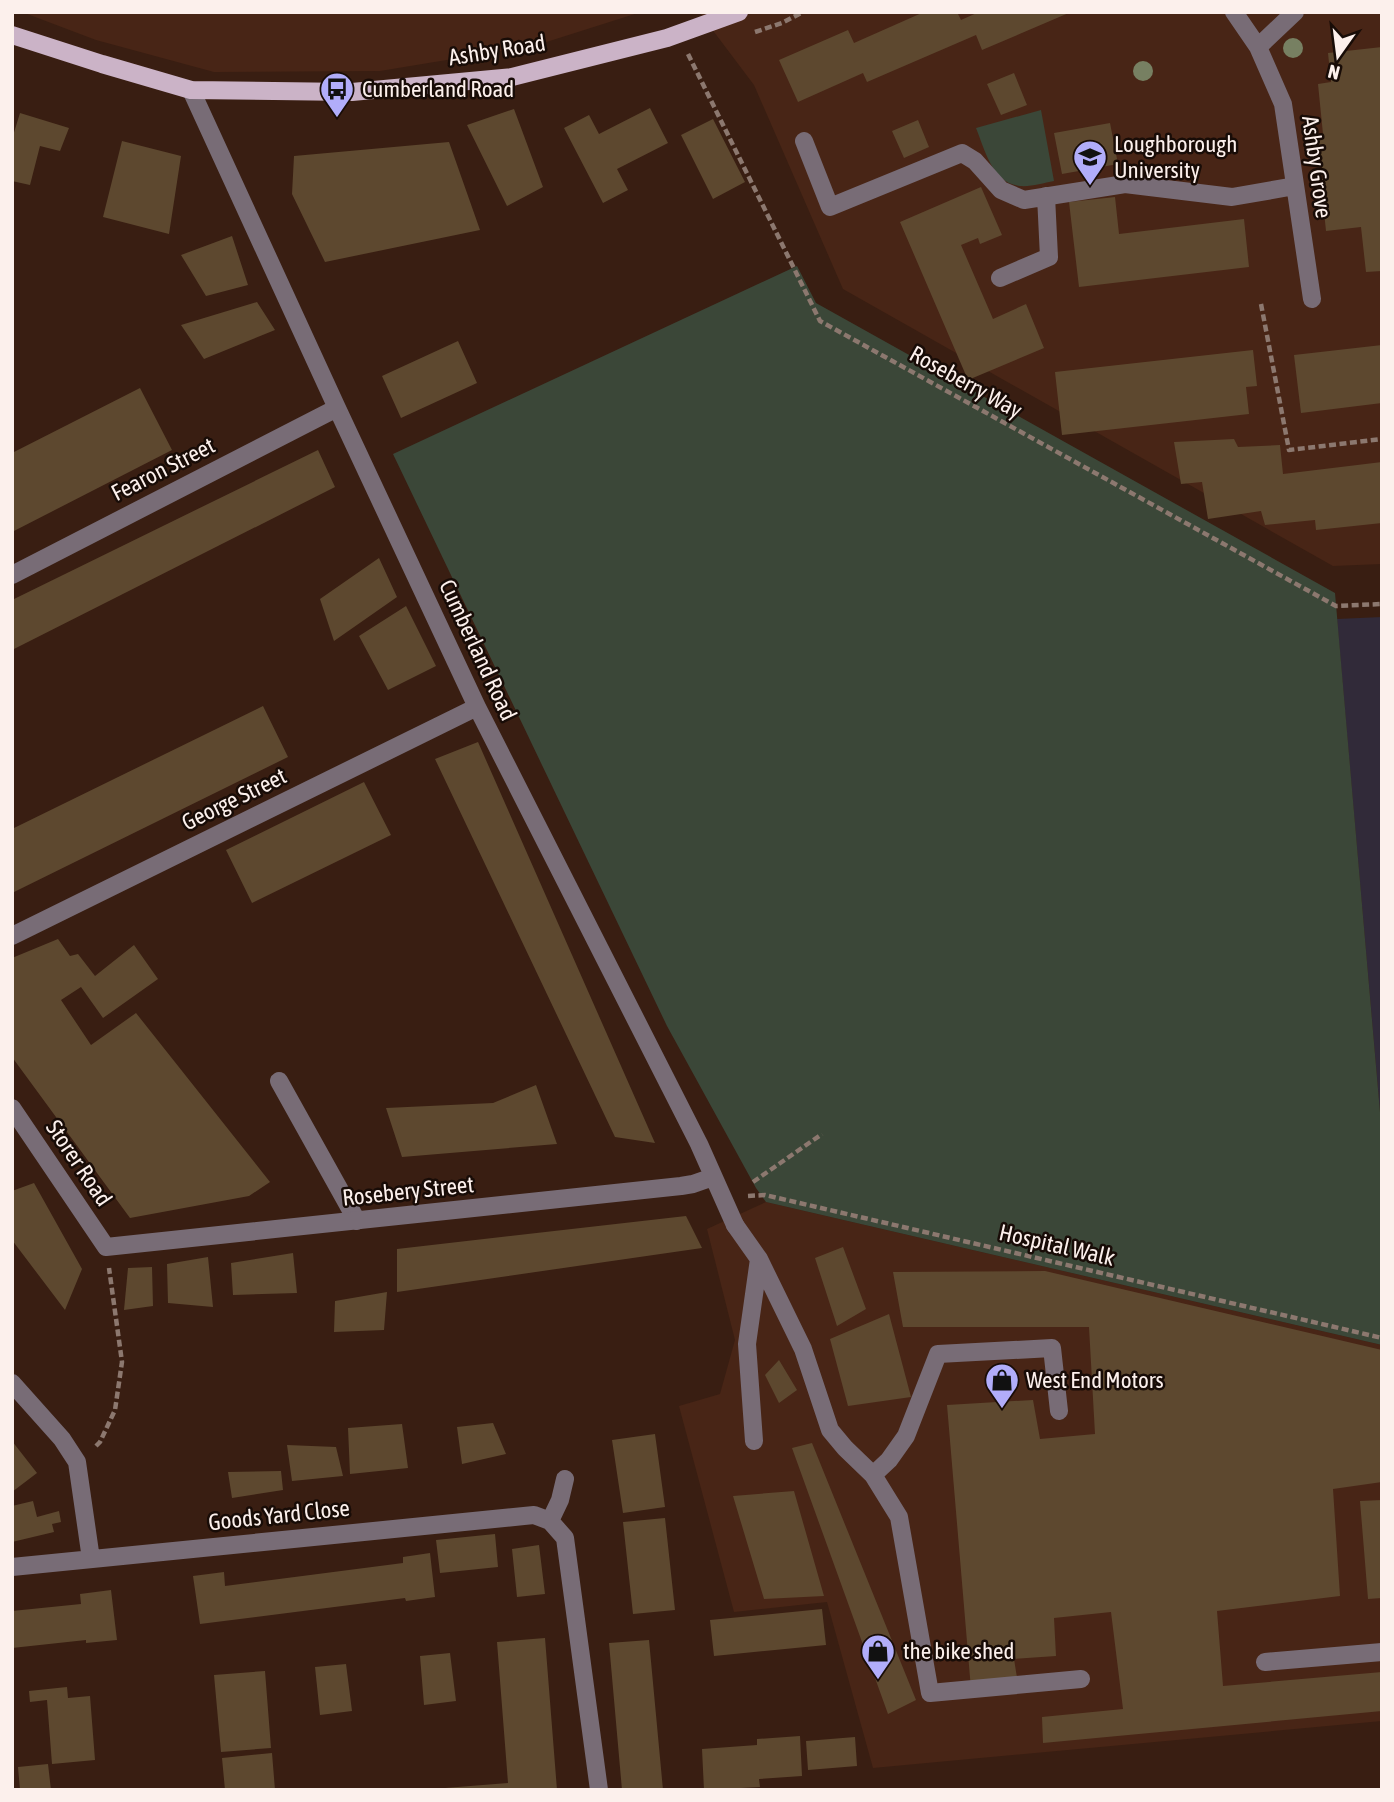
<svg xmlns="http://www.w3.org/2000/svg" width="1394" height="1802" font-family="'Asap Condensed',sans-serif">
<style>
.built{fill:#482516}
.medical{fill:#312a39}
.green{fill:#3b4738}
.building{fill:#5d482f}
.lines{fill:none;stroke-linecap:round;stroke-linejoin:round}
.path{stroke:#8c786f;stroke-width:4.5;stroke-dasharray:7 3.5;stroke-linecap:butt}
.service{stroke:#786c76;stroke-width:18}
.minor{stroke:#786c76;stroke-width:18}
.primary{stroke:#cbb3c7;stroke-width:18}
.tree{fill:#778062}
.labels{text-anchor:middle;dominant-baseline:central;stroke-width:5;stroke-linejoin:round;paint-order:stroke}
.street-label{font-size:23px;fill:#fcf0ec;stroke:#180c07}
.poi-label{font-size:23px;fill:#fcf0ec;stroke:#180c07;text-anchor:start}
</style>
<rect width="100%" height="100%" fill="#391e12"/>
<!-- built -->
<path class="built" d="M22 12H641L537 45 380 71 214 72 96 40Z
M699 12H1382V564L1333 566 843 289 754 85Z
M766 1202 1382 1345V1721L873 1768 827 1602 734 1612 679 1406 720 1394 735 1340 707 1229Z"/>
<!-- medical -->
<path class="medical" d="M1382 617V1135L1337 619Z"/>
<!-- green -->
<path class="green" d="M1041 110 1054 181C1043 183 1031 187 1020 186 992 183 985 150 976 128Z
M797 266 816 303 1335 593 1382 1135V1345L766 1202 756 1188 667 1026 393 454Z"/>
<!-- building -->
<path class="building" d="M924 12H957L961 20 979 12H1071L982 50 976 35 867 82 863 73 798 102 779 60 848 30 854 43Z
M1382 47V271L1366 272 1361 227 1326 231 1322 192H1316L1314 180 1323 179 1321 156 1312 157 1310 135 1323 134 1318 84 1331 82 1328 53Z
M1014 73 1027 105 1001 115 987 84Z
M650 108 668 143 617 169 628 190 603 203 564 128 589 115 599 134Z
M514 109 543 187 507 206 467 125Z
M20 113 69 128 60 151 40 146 30 185 12 181V139Z
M713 119 745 182 713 199 681 135Z
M918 120 929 147 904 158 892 131Z
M1110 123 1118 164 1062 174 1054 133Z
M122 141 181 156 169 234 103 217Z
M449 142 480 230 325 262 292 194 294 156Z
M981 187 1002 235 980 244 978 238 961 245 993 319 1026 304 1044 348 968 380 900 222Z
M1115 197 1119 234 1244 219 1249 267 1079 287 1069 202Z
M232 236 248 285 206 296 181 255Z
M257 302 275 330 204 359 181 325Z
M458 341 477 383 401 418 382 376Z
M1382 345V403L1301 413 1294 355Z
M1253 350 1257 386 1246 387 1249 414 1062 435 1055 372Z
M140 388 172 450 12 532V453Z
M1234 439 1238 447 1280 445 1283 474 1382 462V523L1316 530 1315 520 1265 525 1261 511 1208 519 1202 482 1181 484 1174 442Z
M318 450 335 487 12 650V600Z
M379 558 397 597 334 641 320 599Z
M406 606 436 666 388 690 359 636Z
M263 706 288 757 12 893V829Z
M478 742 655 1143 615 1137 435 759Z
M364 782 391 835 252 903 226 850Z
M58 939 70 956 78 954 95 976 134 945 158 979 103 1018 81 987 61 1000 91 1045 136 1013 270 1182 249 1196 130 1218 12 1057V958Z
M536 1085 557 1144 402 1157 386 1108 493 1103Z
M34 1183 82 1269 65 1310 12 1240V1191Z
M686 1216 702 1248 397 1292V1249Z
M843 1247 866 1309 837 1326 815 1258Z
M293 1253 297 1293 233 1295 231 1263Z
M208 1257 213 1307 168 1303 167 1264Z
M152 1267 153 1306 124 1310 128 1268Z
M1045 1271 1382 1350V1482L1333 1489 1340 1596 1217 1611 1223 1686 1382 1672V1711L1043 1743 1042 1717 1123 1709 1111 1612 1054 1618 1056 1656 1014 1659 1018 1684 971 1689 947 1405 1033 1400 1040 1439 1095 1434 1089 1327H903L893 1272Z
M387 1292 384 1330 334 1332 335 1301Z
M889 1314 911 1397 848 1406 830 1339Z
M779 1360 797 1390 779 1403 765 1375Z
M493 1423 506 1454 462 1464 457 1427Z
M402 1424 408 1468 350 1474 348 1428Z
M655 1434 665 1507 623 1513 612 1440Z
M12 1441 37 1473 12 1492Z
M812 1443 916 1700 888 1714 792 1448Z
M287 1445 336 1447 343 1476 292 1481Z
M281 1471 283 1490 232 1498 228 1472Z
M794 1491 824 1596 764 1599 733 1496Z
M1382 1500V1598L1368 1599 1360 1501Z
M33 1501 37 1517 59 1511 61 1522 52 1524 54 1532 12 1542V1506Z
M665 1518 675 1610 633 1614 623 1522Z
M495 1534 498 1567 440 1573 436 1540Z
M539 1545 545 1594 517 1597 512 1549Z
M430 1553 435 1597 406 1601 405 1598 200 1624 193 1576 224 1572 225 1586 403 1563V1557Z
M111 1590 117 1640 86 1643V1640L12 1648V1611L81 1604 80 1594Z
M822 1609 826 1645 714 1656 710 1620Z
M545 1638 557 1790H445V1788L508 1783 497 1642Z
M649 1640 663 1790H622L609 1643Z
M450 1653 456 1701 424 1705 420 1656Z
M346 1664 352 1711 320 1715 315 1667Z
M265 1671 271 1748 221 1752 214 1675Z
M67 1687 68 1698 90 1696 95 1760 52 1764 47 1700 30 1702 29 1691Z
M800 1736 802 1776 759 1779 760 1787 704 1790 702 1749 757 1745V1739Z
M855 1737 857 1766 808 1770 806 1741Z
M272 1753 275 1790H225L222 1758Z
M48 1764 51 1790H20L18 1767Z"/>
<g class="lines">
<!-- path -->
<path class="path" d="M755 32 782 23 803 12
M688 54 820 321 1336 606 1382 604
M1261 304 1289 450 1382 439
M753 1182 822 1134
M748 1196 765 1195 1382 1338
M96 1446 100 1442 115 1410 122 1362 109 1268"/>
<!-- service -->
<path class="service" d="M1234 12 1258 47 1283 104 1312 299
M1258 47 1295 12
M804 141 830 207 962 153 975 161 1001 190 1024 200 1125 184 1232 197 1295 186
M1000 278 1049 257 1046 196
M279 1081 357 1221
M735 1225 759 1259 803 1349 830 1430 845 1448 873 1475 899 1517 930 1693 1081 1679
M754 1441 747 1344 759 1259
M873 1475 889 1460 906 1436 938 1354 1052 1348 1059 1411
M1265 1662 1382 1652"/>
<!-- minor -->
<path class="minor" d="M191 90 337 408 477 707 699 1144 735 1225
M12 575 337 408
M12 936 477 707
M12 1108 106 1247 681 1186 693 1184 713 1177
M12 1383 62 1439 77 1462 91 1559
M550 1521 560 1500 565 1479
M12 1567 534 1515 550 1521 565 1538 599 1790"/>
<!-- primary -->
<path class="primary" d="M12 35 102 64 191 90 352 92 512 77 667 38 739 12"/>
</g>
<!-- trees -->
<g class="tree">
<circle cx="1293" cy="48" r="10"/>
<circle cx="1143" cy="71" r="10"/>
</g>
<!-- icons -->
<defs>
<g id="bus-pin" transform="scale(1.75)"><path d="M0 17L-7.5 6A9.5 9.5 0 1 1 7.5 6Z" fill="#b1adfa" stroke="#180c07"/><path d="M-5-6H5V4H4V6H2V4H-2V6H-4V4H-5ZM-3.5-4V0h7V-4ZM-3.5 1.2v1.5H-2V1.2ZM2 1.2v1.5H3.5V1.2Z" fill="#111"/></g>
<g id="university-pin" transform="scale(1.75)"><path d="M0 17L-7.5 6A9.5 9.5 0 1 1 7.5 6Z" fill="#b1adfa" stroke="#180c07"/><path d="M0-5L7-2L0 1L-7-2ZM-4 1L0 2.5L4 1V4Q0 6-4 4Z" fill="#111"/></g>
<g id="shop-pin" transform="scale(1.75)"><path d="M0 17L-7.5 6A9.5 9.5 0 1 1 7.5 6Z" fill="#b1adfa" stroke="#180c07"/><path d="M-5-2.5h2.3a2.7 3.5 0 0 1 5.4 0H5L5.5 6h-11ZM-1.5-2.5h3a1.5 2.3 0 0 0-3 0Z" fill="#111"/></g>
</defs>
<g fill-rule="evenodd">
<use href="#bus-pin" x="337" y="89"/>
<use href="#university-pin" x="1090" y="157"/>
<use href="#shop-pin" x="1002" y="1380"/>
<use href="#shop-pin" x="878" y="1651"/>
</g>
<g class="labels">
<!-- street labels -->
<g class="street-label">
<text transform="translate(497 50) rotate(-9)">Ashby Road</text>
<text transform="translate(1317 167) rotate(82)">Ashby Grove</text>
<text transform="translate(966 382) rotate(29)">Roseberry Way</text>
<text transform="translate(163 469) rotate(-27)">Fearon Street</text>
<text transform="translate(478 650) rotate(65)">Cumberland Road</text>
<text transform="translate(234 799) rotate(-26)">George Street</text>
<text transform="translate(79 1163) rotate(56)">Storer Road</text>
<text transform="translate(408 1191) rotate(-6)">Rosebery Street</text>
<text transform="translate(1057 1245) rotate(13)">Hospital Walk</text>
<text transform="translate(279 1515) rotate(-6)">Goods Yard Close</text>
</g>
<!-- poi labels -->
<g class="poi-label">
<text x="362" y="89">Cumberland Road</text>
<text x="1114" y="144">Loughborough<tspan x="1114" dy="26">University</tspan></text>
<text x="1026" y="1380">West End Motors</text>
<text x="903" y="1651">the bike shed</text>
</g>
</g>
<!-- border -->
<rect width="1394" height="1802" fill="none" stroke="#fcf0ec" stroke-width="28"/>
<!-- north arrow -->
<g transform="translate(1338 56) rotate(194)" stroke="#180c07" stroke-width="5" paint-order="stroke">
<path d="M0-5L12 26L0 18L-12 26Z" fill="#fcf0ec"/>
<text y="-10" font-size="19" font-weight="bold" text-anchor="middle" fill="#fcf0ec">N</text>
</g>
</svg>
